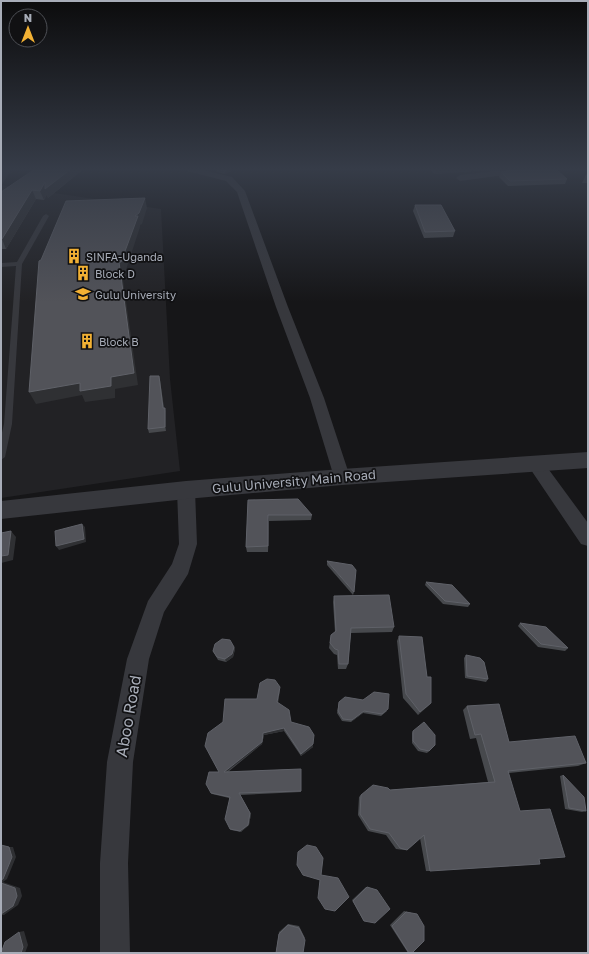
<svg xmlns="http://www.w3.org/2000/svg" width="589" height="954" font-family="'Golos Text',sans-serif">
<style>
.built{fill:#222225}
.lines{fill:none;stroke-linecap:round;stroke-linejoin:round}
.service{fill:#37383d;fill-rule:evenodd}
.minor{fill:#37383d;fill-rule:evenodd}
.tertiary{fill:#37383d;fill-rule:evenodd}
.wall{fill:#47494d}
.shaded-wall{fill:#2f3033}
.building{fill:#525359;stroke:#5f6168}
.labels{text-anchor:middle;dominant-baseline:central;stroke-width:3.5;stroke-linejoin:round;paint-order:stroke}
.far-poi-label{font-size:11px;fill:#a8adb8;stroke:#111113;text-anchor:start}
.street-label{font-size:13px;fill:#a8adb8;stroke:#111113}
.near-street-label{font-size:16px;fill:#a8adb8;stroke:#111113}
</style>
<rect width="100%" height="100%" fill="#161618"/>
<!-- built -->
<path class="built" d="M1 185 161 209 170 379 180 471 1 498Z"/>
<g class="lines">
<!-- service -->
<path class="service" d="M46 214 49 216 22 264 12 424 5 457 1 460V437L4 424 16 266 1 267V263L17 262 43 216Z"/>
<!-- minor -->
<path class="minor" d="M186 169H199L232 177 245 191 288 307 324 398 350 477 348 482 342 484 336 482 334 477 310 398 276 307 237 192 226 181 187 171Z
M515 169H539L535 171 460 181 456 178 460 175Z
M535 457 541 459 588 523V546L581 544 529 467 527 463 529 459Z
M186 483 192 485 195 490 197 544 188 574 164 612 149 659 133 762 128 863 130 953H100V863L107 762 127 659 148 601 172 564 179 544 177 490 180 485Z"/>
<!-- tertiary -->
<path class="tertiary" d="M588 452V468L342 485 186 499 1 519V501L186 481 342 469Z"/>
</g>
<!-- wall -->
<path class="wall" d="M45 169H81V171L48 198 47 194 44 200 36 199 6 249H1V192Z
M216 169H235L225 174 217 172Z
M429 169H499L435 174Z
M501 172 567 179 565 184 508 186 499 177Z
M588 173V183H582L585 177Z
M415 205 455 231 453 237 424 238 413 211Z
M160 380 164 408 166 412V431L149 433 148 429Z
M248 500 312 515 311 520 269 521 268 552H247L246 547Z
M327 561 354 592 353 595 327 565Z
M426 582 470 604 468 607 443 604 425 585Z
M334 596 394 627 392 632 351 633 348 664 346 669H338L337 655 334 654 329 648 331 635 335 632 333 602Z
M520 623 568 648 565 651 538 647 518 626Z
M399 636 427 677 431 703 428 706 418 715 403 698 397 641Z
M234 647 235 649 233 657 226 662 218 660 213 651Z
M466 655 488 679 486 682 465 678 464 658Z
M280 690 278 703 291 722 313 747 301 756 284 731 264 735 262 744 228 772 301 769V792L240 795 251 814 249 825 241 832 231 830 230 829 229 798 212 794 211 793 219 772 257 699Z
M339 702 387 711 381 716 363 713 351 722 342 721 337 713Z
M467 706 509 742 586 763 578 766 509 773 430 871H426L420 838 407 850H404L396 849 386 835 368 831 358 815 359 797 361 795 390 790 488 782 476 738 470 739 463 710Z
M413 731 435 745 427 753 418 751 412 743V733Z
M563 775 586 811 582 812 565 809 560 776Z
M366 887 377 890 364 921 363 920 352 900Z
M404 911 415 914 412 953H408L390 925Z
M288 924 299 926 305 938 276 953 279 932Z"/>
<!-- shaded-wall -->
<path class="shaded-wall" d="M2 169H9L10 172 1 186V170Z
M71 169H81V171L48 198 47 194 44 200 40 191 45 182Z
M228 169H235L225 174V171Z
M436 169H499L435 174Z
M32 190 36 199 6 249 2 239Z
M145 198 147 208 142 224 140 225V227L125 273H122L138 385 115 389V398L85 402 82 395 36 404 29 392 119 262 135 216Z
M159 376 160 380 164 412 163 408Z
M165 408 166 412V431L165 427Z
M268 515 269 521 268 552Z
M82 524 85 527 86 542 59 550 56 546Z
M11 531 16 537 13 560 1 563V556Z
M234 647 235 649 233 657 226 662 225 659Z
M280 687V690L277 705V702Z
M431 703 428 706 418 715 420 712Z
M364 711 363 713 351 722 352 720Z
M284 728V731L264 735 262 744 225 773 224 772 263 733Z
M313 744V747L301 756V754Z
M239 793 251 814 249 825 241 832 240 831Z
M9 847H13L16 857 7 879 3 882 20 888 22 896 18 905 4 915H1V880Z
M24 931 28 945 25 953H21L19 932Z"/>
<!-- building -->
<path class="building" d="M35 169H71L45 189V182L40 191 32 190 2 239H1V192Z
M218 169H228L225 171Z
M525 169H556L567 179 510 181 501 172Z
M588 173V177H585Z
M145 198 139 213 135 216H138L121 262H119L134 373 111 377V386L80 391V383L29 392 39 261 41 260 66 201Z
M415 205H441L455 231 425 232Z
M150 376H159L163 408H165V427L148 429Z
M298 499 312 515H268V546L246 547 248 500Z
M82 524 84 539 56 546 55 531Z
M11 531 8 555 1 556V533Z
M327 561 352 565 356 570 354 592Z
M426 582 452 585 470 604 445 601Z
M389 595 394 627 351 628 348 664H339L338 650 335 649 330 643 331 635 336 631 334 596Z
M520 623 546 627 568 648 541 644Z
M399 636 422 637 427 677H431V703L420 712 406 694Z
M222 639 230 640 234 647 232 654 225 659 217 657 213 651 215 644Z
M466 655 480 658 484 662 488 679 467 676Z
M267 679 275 680 280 687 277 702 289 710 291 722 309 727 314 735 313 744 301 754 284 728 263 733 262 742 224 772 301 769V791L239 793 250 813 248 825 240 831 230 829 225 819 230 797 211 793 206 784 209 772H219L205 746 208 733 223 722 225 699H257L260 683Z
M374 692 389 694 388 709 382 714 364 711 352 720 343 719 338 711 339 702 345 697 363 700Z
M499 704 509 742 575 736 586 763 508 771 520 811 550 809 565 857 539 859 540 864 430 871 424 835 407 850 400 848 389 833 370 829 360 814 361 795 373 785 388 788 390 790 495 782 481 734 475 735 467 706Z
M424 722 435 735V745L429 751 420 749 413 741V731Z
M563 775 584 797 586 811 569 808Z
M1 845 9 847 12 857 3 879 1 880Z
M307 845 316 847 323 858 321 875 338 878 349 897 335 911 325 909 318 898 320 880 303 875 297 865 298 852Z
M1 883 15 888 17 896 13 906 1 914Z
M367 887 377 890 390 909 375 923 364 921 353 901Z
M406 912 417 914 424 926V941L412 953H409L392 926Z
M288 925 299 928 305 940 303 953H276L279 934Z
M19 932 23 947 21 953H1L5 942Z"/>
<!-- sky -->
<linearGradient id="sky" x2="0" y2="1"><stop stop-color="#0c0c0d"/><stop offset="0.56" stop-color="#363c48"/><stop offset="1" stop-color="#363c48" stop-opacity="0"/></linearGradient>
<rect width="589" height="302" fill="url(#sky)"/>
<!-- icons -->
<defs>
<g id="building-bare" transform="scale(1.2)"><path d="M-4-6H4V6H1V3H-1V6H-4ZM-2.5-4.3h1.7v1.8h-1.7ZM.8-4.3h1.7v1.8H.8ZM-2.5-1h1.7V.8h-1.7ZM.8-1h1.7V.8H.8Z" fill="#f2b134" stroke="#111113" stroke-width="2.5" paint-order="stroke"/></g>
<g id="university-bare" transform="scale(1.2)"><path d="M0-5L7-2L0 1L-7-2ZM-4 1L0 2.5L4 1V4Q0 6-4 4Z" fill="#f2b134" stroke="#111113" stroke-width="2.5" paint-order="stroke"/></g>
</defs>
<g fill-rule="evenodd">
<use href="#building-bare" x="74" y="256"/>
<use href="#building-bare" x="83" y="273"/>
<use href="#university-bare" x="83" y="294"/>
<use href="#building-bare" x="87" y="341"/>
</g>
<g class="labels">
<!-- far-poi labels -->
<g class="far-poi-label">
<text x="86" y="256">SINFA-Uganda</text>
<text x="95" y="273">Block D</text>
<text x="95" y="294">Gulu University</text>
<text x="99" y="341">Block B</text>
</g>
<!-- street labels -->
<g class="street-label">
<text transform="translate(294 481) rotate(-5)">Gulu University Main Road</text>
</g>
<!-- near-street labels -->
<g class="near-street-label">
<text transform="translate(128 716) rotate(-80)">Aboo Road</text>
</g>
</g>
<!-- border -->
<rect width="589" height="954" fill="none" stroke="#a8adb8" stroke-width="4"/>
<!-- north arrow -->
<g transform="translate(28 28)"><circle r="19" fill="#111113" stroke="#4d4f55"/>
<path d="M0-3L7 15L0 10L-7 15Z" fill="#f2b134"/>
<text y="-6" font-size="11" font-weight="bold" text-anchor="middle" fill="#a8adb8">N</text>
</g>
</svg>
